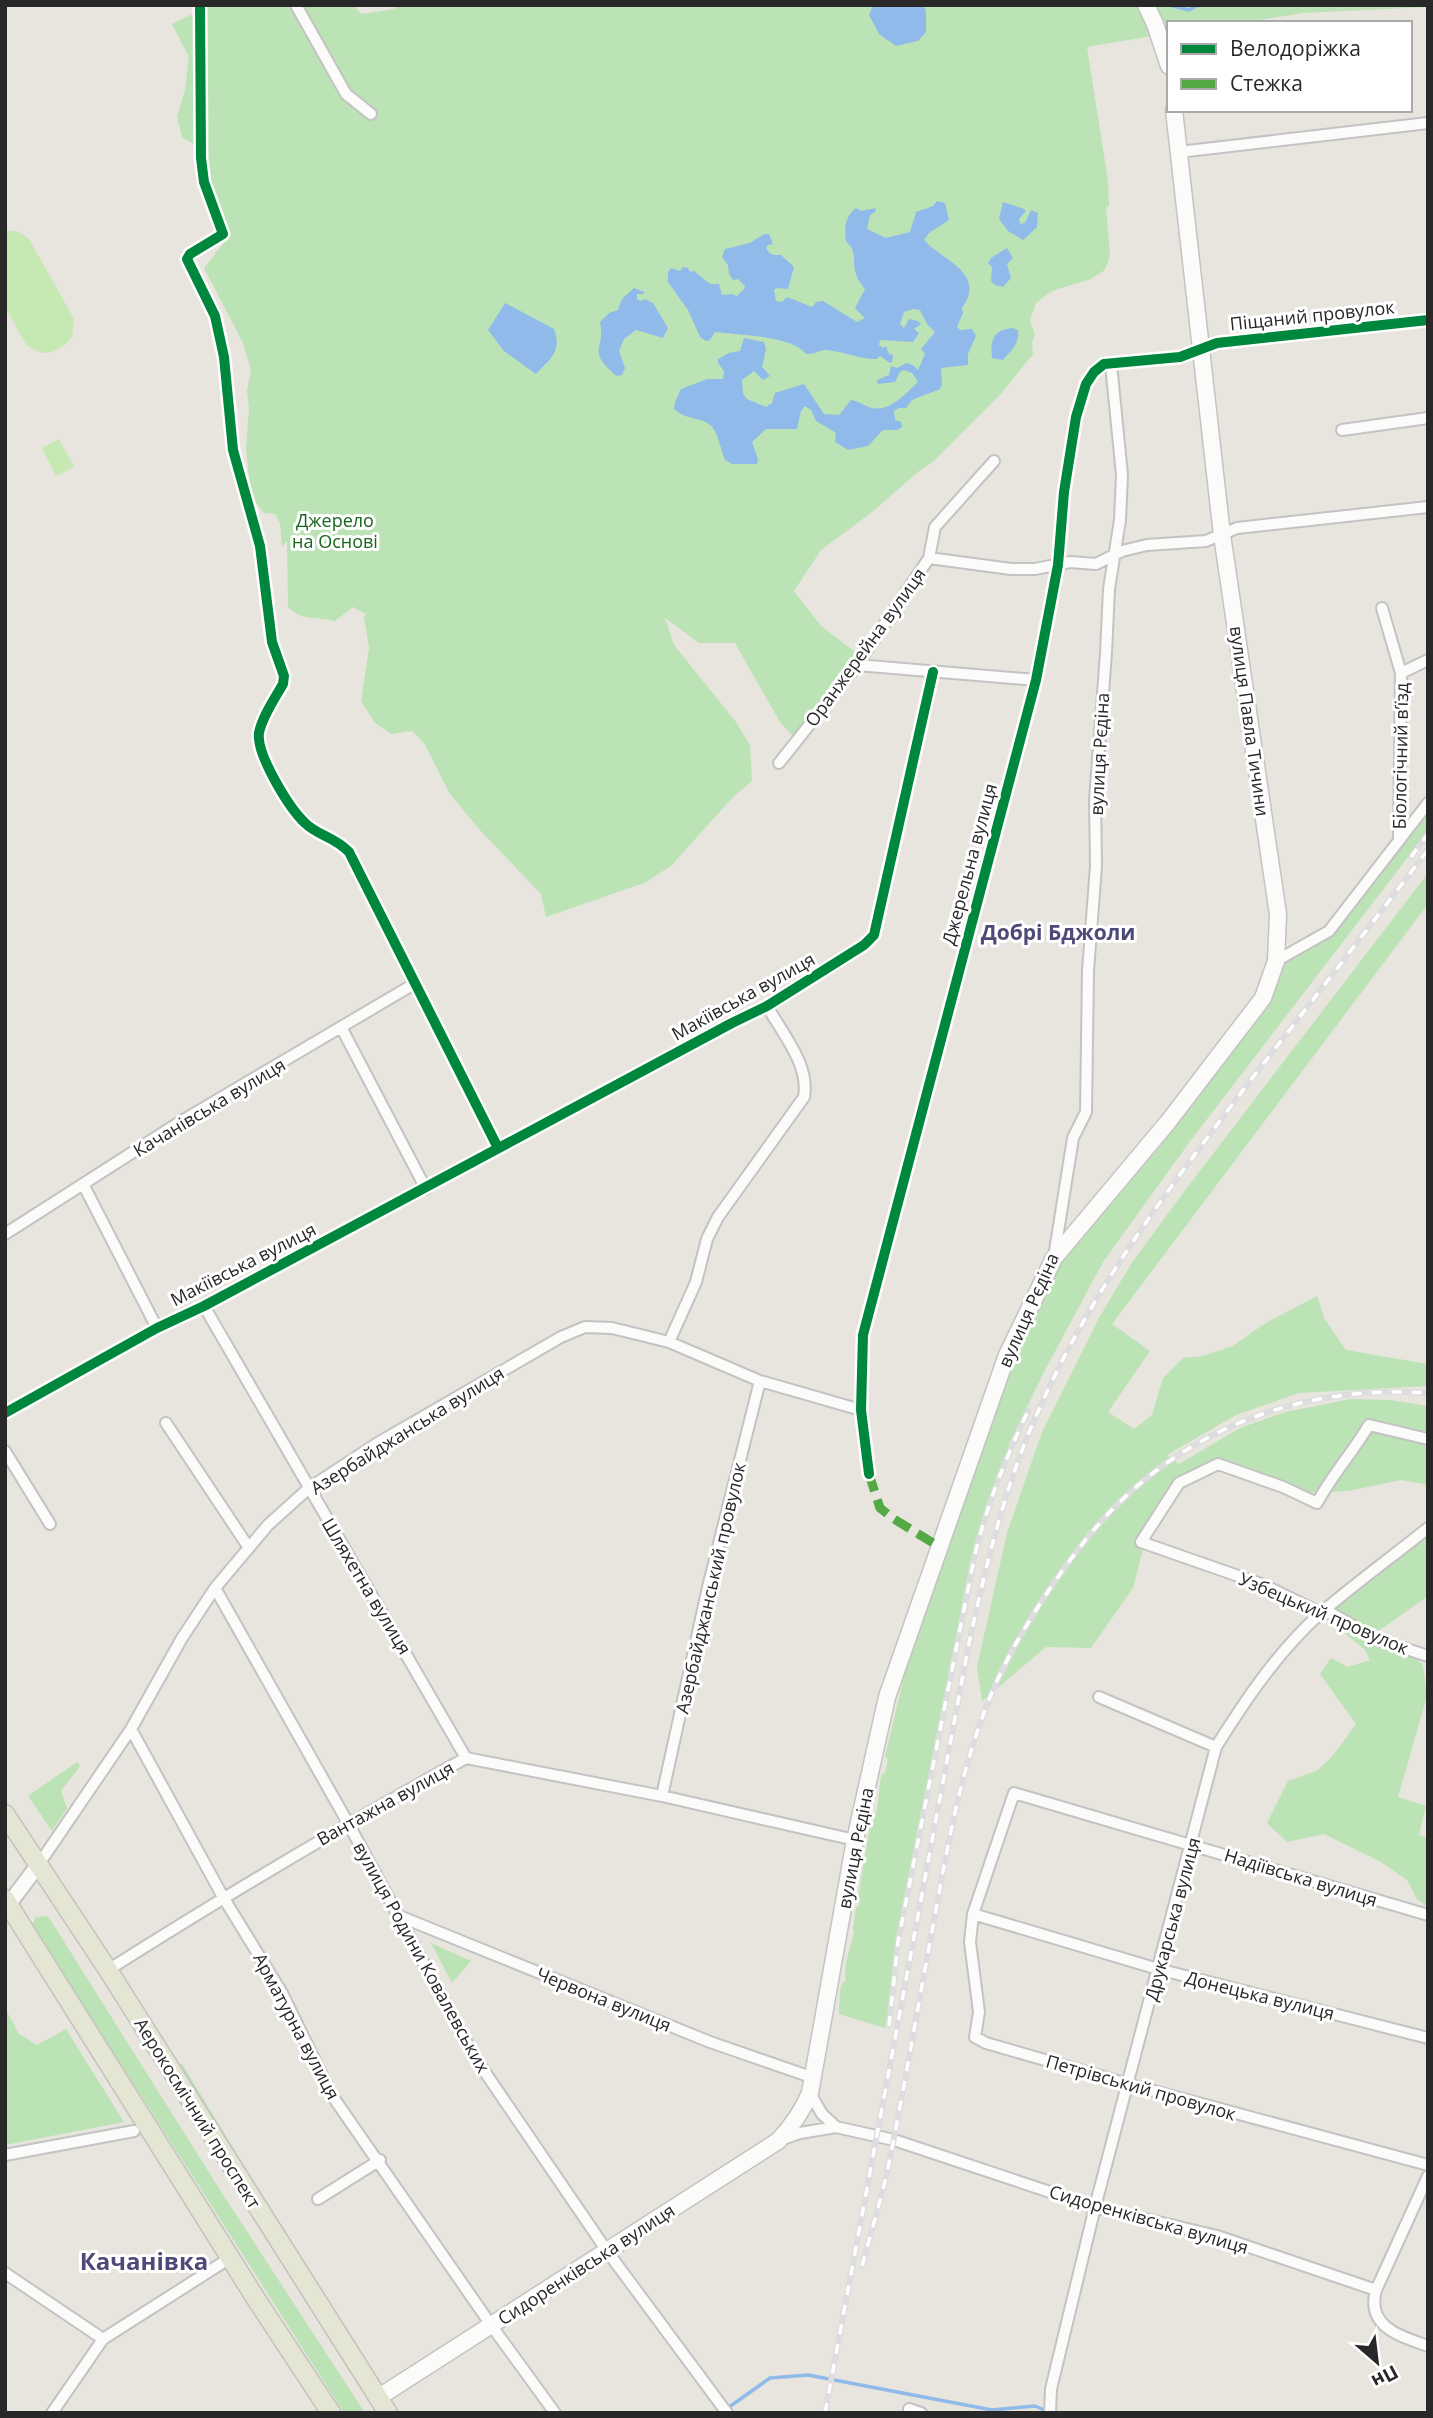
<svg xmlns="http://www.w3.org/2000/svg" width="1433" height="2418" font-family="'Open Sans',sans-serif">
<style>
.green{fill:#bce3b5}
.pitch{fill:#c6e8b3}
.water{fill:#90baea}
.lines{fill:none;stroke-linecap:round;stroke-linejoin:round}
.stream{stroke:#90baea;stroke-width:3.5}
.minor-casing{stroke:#c4c3c3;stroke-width:14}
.tertiary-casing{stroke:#c4c3c3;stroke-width:18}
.secondary-casing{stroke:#c4c3c3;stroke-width:19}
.primary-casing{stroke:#c3c2c0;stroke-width:21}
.minor{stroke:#fbfbfa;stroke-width:10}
.tertiary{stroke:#fbfbfa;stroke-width:14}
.secondary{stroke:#fbfbfa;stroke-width:16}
.primary{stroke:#e4e5d2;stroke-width:18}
.rail-casing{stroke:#dddcde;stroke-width:6}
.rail{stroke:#fff;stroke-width:3.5;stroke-dasharray:10;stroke-linecap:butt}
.quiet{stroke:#53aa44;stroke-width:9;stroke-dasharray:18 9;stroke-linecap:butt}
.cycleway-casing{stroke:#fff;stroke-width:15}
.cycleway{stroke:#00873e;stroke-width:10}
.labels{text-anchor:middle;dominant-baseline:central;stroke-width:6;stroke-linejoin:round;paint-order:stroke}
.street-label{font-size:18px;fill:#282828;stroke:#fff}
.park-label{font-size:18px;fill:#19641e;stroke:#fff}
.quarter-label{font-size:21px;font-weight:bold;fill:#4d4978;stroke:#fff}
.district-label{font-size:24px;font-weight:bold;fill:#4d4978;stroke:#fff}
</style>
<rect width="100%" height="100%" fill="#e7e5dd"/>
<!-- green -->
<path class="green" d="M212 5H353L361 14 394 9 397 5 1428 7 1304 13 1240 23H1169V43L1158 35 1087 47 1108 181 1109 207 1106 206 1110 256 1105 270 1091 279 1052 291 1036 303 1030 320 1035 335 1032 342 1033 354 1000 395 934 461 918 472 871 513 821 550 794 591 821 626 858 654 797 741 780 722 735 643H699L665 618 674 645 736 722 750 745 752 781 733 797 671 866 644 883 546 917 541 894 478 828 450 794 424 743 412 731 392 734 375 723 361 701 369 648 364 617 366 614 353 607 335 621C315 616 303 622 288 607L287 541 282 547 280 524 275 514 264 513 251 496 246 448 249 409 247 390 251 370 243 343 204 268 226 240 218 198 209 181 207 152 182 137 177 116 185 90 189 57 172 24Z
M1428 803V831L1191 1140 1103 1262 1045 1370 1010 1442 970 1562 885 2028 839 2014 840 1989 843 1982H845L846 1962 854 1932 853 1928 856 1908 859 1906 860 1900 858 1897 870 1827C881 1810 877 1791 882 1773L885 1774 888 1759 885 1757 906 1668 917 1641 916 1639 923 1614 1021 1339 1057 1260 1263 998 1276 961 1329 931Z
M1428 873V904L1112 1324 1150 1351 1108 1412 1134 1429 1152 1415 1163 1378 1183 1358 1203 1356 1233 1346 1264 1324 1317 1296 1324 1318 1346 1350 1428 1364V1386L1299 1393 1236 1415 1167 1455 1179 1464 1240 1428 1285 1412 1351 1399 1390 1400 1428 1406V1496L1425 1484 1401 1480 1348 1491 1305 1493 1262 1473 1218 1464 1194 1476 1158 1517 1142 1542 1143 1549 1133 1588 1091 1648 1046 1647 982 1701 977 1667 1007 1533 1042 1432 1100 1316 1131 1264 1183 1193Z
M1428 1528V1596L1377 1632 1393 1640 1423 1665 1427 1696 1398 1797 1426 1806 1419 1835 1428 1838V1907L1417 1899 1407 1880 1381 1862 1324 1834 1287 1842 1267 1823 1288 1781 1318 1770 1334 1754 1356 1724 1320 1674 1331 1658 1348 1667 1370 1660 1365 1650 1334 1624 1331 1605Z
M77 1762 80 1766 61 1791 67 1808 52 1831 28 1796Z
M48 1916 220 2190 365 2413H344L32 1925 36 1917Z
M431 1943 471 1961 452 1983Z
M5 2008 19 2034 37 2045 66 2029 124 2122 5 2145Z
M177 2064H182L253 2180 251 2184Z"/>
<!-- pitch -->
<path class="pitch" d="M5 230 19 232 29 239 74 319 72 337 66 344 52 352 42 353 27 346 5 307Z
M59 439 74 467 56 476 42 448Z"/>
<!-- water -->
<path class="water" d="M873 5H922L926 10V32L918 41 896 46 879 34 869 15Z
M937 201 945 203 949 220 929 233 924 240C943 261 987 273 962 308L963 313 957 327 960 330 972 329 976 336 968 354V365L941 368 942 384 940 389 912 400 906 408H899L894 411 895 420 901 422 902 427 897 430H883L868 446 848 450 835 442 836 433 816 421 811 410 805 406 801 411 797 429H766L752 442 758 459 757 464H732L725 460C721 451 720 442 716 433 708 415 687 422 674 409L675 402 681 389 707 379H723L724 371 718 363V359L729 353 740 351 744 338 764 342 766 349 762 367 770 376 763 380 754 371 742 380 743 394 747 399 766 407 772 403 775 393 804 384 824 414 839 415 851 400C859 401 865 407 873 408 890 412 907 392 918 382L912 373 904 370 900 372 895 382 878 384 877 380 889 375 891 366 897 368 906 363 913 365 918 370 925 354 921 349 935 332 927 324 920 310 913 309 904 312 900 324 904 328 909 319 918 321 921 324 914 329 919 333 913 342 880 340 879 345 883 348 886 346 889 354 893 355 892 362 890 363 880 356 877 359C859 359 845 352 827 350 820 349 814 355 806 354 793 336 738 335 715 332L710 340 706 341 700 337 688 310 668 282V272L671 268 680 271 683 267 688 268 690 272 694 271 710 284H719L722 295 731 294 737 296 744 289 745 286 738 279 733 280 729 274 728 265 722 257 725 249 750 243 764 234H769L773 244 768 245 766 248C771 256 773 255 781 255L794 267 788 289 777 288 774 290 776 301 782 302 787 297 812 307 816 302 823 301 857 322 865 318 855 308 865 289C862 285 857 279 856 274 851 260 859 254 846 241 844 229 845 216 856 208L861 211 876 208 875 212 870 215 867 229 886 238 910 232 916 212 933 206Z
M1003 202 1024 209 1026 211 1019 219 1020 224 1025 223 1031 210 1038 213 1037 227 1023 240 1008 231 999 219Z
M1007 248 1013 258 1007 264 1011 278 1003 287 995 285 991 281 992 267 988 263 991 258Z
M634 288 644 292V294H637V299L640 301 645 299 653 303 668 328 663 338 636 330 624 339 619 351 625 368 622 375 617 376C585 350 606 350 600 322L609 313 618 310 622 299Z
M505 303 554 329C562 352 551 358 536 374L504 351 488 330Z
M1012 328 1018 330C1020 343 1011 351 1003 360L992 358C990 339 994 330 1012 328Z"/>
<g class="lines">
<!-- stream -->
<path class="stream" d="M1173 6 1189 10 1198 5
M725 2410 770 2378 808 2375 992 2410 1035 2406 1049 2412"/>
<!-- minor casing -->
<g class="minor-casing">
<path id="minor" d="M200 5 201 158 204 182 223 234 190 254 187 259 215 316 224 357 233 450 260 546 272 642 284 676 283 684C275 698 262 717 259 733 256 754 289 808 305 823 318 836 334 836 349 852L498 1148
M296 5 346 94 371 114
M1179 152 1428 123
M1342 430 1428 418
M929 558 1011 569H1035L1070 562 1096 564 1122 551 1147 545 1206 541 1237 528 1428 507
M1382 608 1401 673 1399 839
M857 665 1036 680
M1401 673 1428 660
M779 763 857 665 929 558 935 527 994 461
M1276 961 1329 931 1428 803
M341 1027 426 1189
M83 1184 157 1328
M5 1234 180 1122 414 984
M1054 1257 1073 1138 1086 1112 1088 971 1096 866 1095 800 1106 653 1109 589 1120 520 1122 475 1111 364
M204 1306 466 1758
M669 1342 696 1282 707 1239 718 1217 804 1097C810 1065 782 1033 767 1006
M5 1413 157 1328 204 1306 732 1023 767 1006 864 945 874 935 933 672
M166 1423 249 1548
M1428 1439 1369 1425C1353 1452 1332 1475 1317 1503L1283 1487 1218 1464 1179 1483 1141 1542 1264 1585 1321 1613H1331L1376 1639 1428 1656
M5 1451 50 1524
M869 1474 861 1410 863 1335 1036 680 1058 565 1064 492 1076 417 1086 384 1094 372 1104 364 1180 357 1217 343 1428 320
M215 1588 348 1823 474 2056 607 2251 727 2413
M1099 1697 1216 1747
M131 1729 223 1897 282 1993 331 2094 491 2325 555 2413
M662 1796 708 1587 760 1381
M39 1864 131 1729 182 1638 215 1588 268 1525 309 1488 381 1441 561 1337 585 1327 612 1328 669 1342 760 1381 861 1410
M973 1914 1158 1969 1428 2038
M1428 1915 1014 1793 973 1914 970 1942 979 2012 975 2037 986 2043 1128 2084 1428 2165
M399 1916 710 2042 811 2077
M108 1970C225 1896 344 1825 466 1758L662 1796 855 1840
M810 2093 822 2114 836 2127
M780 2140 800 2133 836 2127 894 2140 1095 2207 1217 2236 1376 2290C1366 2327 1400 2336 1428 2346
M5 2155 134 2131
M318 2199 380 2160
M5 2273 103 2339
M1376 2290 1428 2176
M909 2409 921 2413
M52 2413 103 2339 230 2258
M1050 2413 1051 2389 1095 2207 1216 1747C1246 1699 1279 1650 1322 1612 1356 1583 1393 1556 1428 1528"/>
</g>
<!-- tertiary casing -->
<g class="tertiary-casing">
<path id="tertiary" d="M5 1909 39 1864"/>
</g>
<!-- secondary casing -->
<g class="secondary-casing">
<path id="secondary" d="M1146 5 1155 24 1169 66
M379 2397 778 2141C792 2126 802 2112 810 2093L855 1840 887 1697 1007 1355 1054 1258 1168 1122 1263 998 1276 961 1278 914 1222 535 1174 110"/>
</g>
<!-- primary casing -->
<g class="primary-casing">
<path id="primary" d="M5 1814 108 1970 388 2413
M5 1899 256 2299 331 2413"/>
</g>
<!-- minor -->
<use href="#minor" class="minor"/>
<!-- tertiary -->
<use href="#tertiary" class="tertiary"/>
<!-- secondary -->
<use href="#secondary" class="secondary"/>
<!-- primary -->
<use href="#primary" class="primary"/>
<!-- rail casing -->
<g class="rail-casing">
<path id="rail" d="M1411 857 1428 834
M889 2026 898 1942 975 1554C988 1502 1005 1460 1028 1411
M862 2266C872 2228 884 2191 891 2153 905 2083 917 2012 930 1942 945 1862 957 1781 987 1705 1002 1665 1024 1628 1047 1593 1070 1559 1094 1526 1124 1498 1206 1420 1316 1385 1428 1393
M825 2413 968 1648C986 1565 1005 1483 1041 1405 1094 1286 1172 1184 1250 1081 1310 1004 1369 927 1428 850"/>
</g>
<!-- rail -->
<use href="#rail" class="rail"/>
<!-- quiet -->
<path class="quiet" d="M869 1474 880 1508 894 1519 938 1546"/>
<!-- cycleway casing -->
<g class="cycleway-casing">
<path id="cycleway" d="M200 5 201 158 204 182 223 234 190 254 187 259 215 316 224 357 233 450 260 546 272 642 284 676 283 684C275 698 262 717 259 733 256 754 289 808 305 823 318 836 334 836 349 852L498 1148
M5 1413 157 1328 204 1306 732 1023 767 1006 864 945 874 935 933 672
M869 1474 861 1410 863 1335 1036 680 1058 565 1064 492 1076 417 1086 384 1094 372 1104 364 1180 357 1217 343 1428 320"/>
</g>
<!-- cycleway -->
<use href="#cycleway" class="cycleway"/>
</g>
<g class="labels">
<!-- street labels -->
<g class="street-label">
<text transform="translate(1312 315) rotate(-6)">Піщаний провулок</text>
<text transform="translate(865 647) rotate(-54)">Оранжерейна вулиця</text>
<text transform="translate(1250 721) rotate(82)">вулиця Павла Тичини</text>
<text transform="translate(1099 754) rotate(-87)">вулиця Рєдіна</text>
<text transform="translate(1400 756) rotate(-89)">Біологічний в’їзд</text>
<text transform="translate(969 864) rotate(-75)">Джерельна вулиця</text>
<text transform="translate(743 996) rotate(-29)">Макіївська вулиця</text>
<text transform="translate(209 1107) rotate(-31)">Качанівська вулиця</text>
<text transform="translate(243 1264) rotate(-27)">Макіївська вулиця</text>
<text transform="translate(1028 1310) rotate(-66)">вулиця Рєдіна</text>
<text transform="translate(407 1430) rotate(-32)">Азербайджанська вулиця</text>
<text transform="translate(367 1586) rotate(59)">Шляхетна вулиця</text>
<text transform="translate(710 1588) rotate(-77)">Азербайджанський провулок</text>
<text transform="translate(1324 1613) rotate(23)">Узбецький провулок</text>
<text transform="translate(385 1803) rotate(-29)">Вантажна вулиця</text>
<text transform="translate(855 1848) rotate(-79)">вулиця Рєдіна</text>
<text transform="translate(1301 1877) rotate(17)">Надіївська вулиця</text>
<text transform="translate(1172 1919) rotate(-75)">Друкарська вулиця</text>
<text transform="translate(422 1957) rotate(61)">вулиця Родини Ковалевських</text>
<text transform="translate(1260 1995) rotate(14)">Донецька вулиця</text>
<text transform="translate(604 1999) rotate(22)">Червона вулиця</text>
<text transform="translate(297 2026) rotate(62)">Арматурна вулиця</text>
<text transform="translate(1141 2087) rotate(16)">Петрівський провулок</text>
<text transform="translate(198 2113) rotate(58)">Аерокосмічний проспект</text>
<text transform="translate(1149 2219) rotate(16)">Сидоренківська вулиця</text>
<text transform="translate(586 2264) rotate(-33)">Сидоренківська вулиця</text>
</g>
<!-- park labels -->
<g class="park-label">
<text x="335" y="520">Джерело<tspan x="335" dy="21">на Основі</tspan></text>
</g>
<!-- quarter labels -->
<g class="quarter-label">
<text x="1058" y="932">Добрі Бджоли</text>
</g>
<!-- district labels -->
<g class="district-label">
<text x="144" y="2260">Качанівка</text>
</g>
</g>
<!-- border -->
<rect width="1433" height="2418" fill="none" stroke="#282828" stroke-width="14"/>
<!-- legend -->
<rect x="1167" y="21" width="245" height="91" fill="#ffffff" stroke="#a9a9a9" stroke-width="2"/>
<rect x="1181" y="44" width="35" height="10" fill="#00873e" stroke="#a9a9a9" stroke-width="2"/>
<text x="1230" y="56" font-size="21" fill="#282828">Велодоріжка</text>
<rect x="1181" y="79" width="35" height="10" fill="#53aa44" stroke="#a9a9a9" stroke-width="2"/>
<text x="1230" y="91" font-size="21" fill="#282828">Стежка</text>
<!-- north arrow -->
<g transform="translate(1377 2362) rotate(152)" stroke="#ffffff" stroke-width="5" paint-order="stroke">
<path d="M0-5L12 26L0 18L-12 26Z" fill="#282828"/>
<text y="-10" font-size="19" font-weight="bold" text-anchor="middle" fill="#282828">Пн</text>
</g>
</svg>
